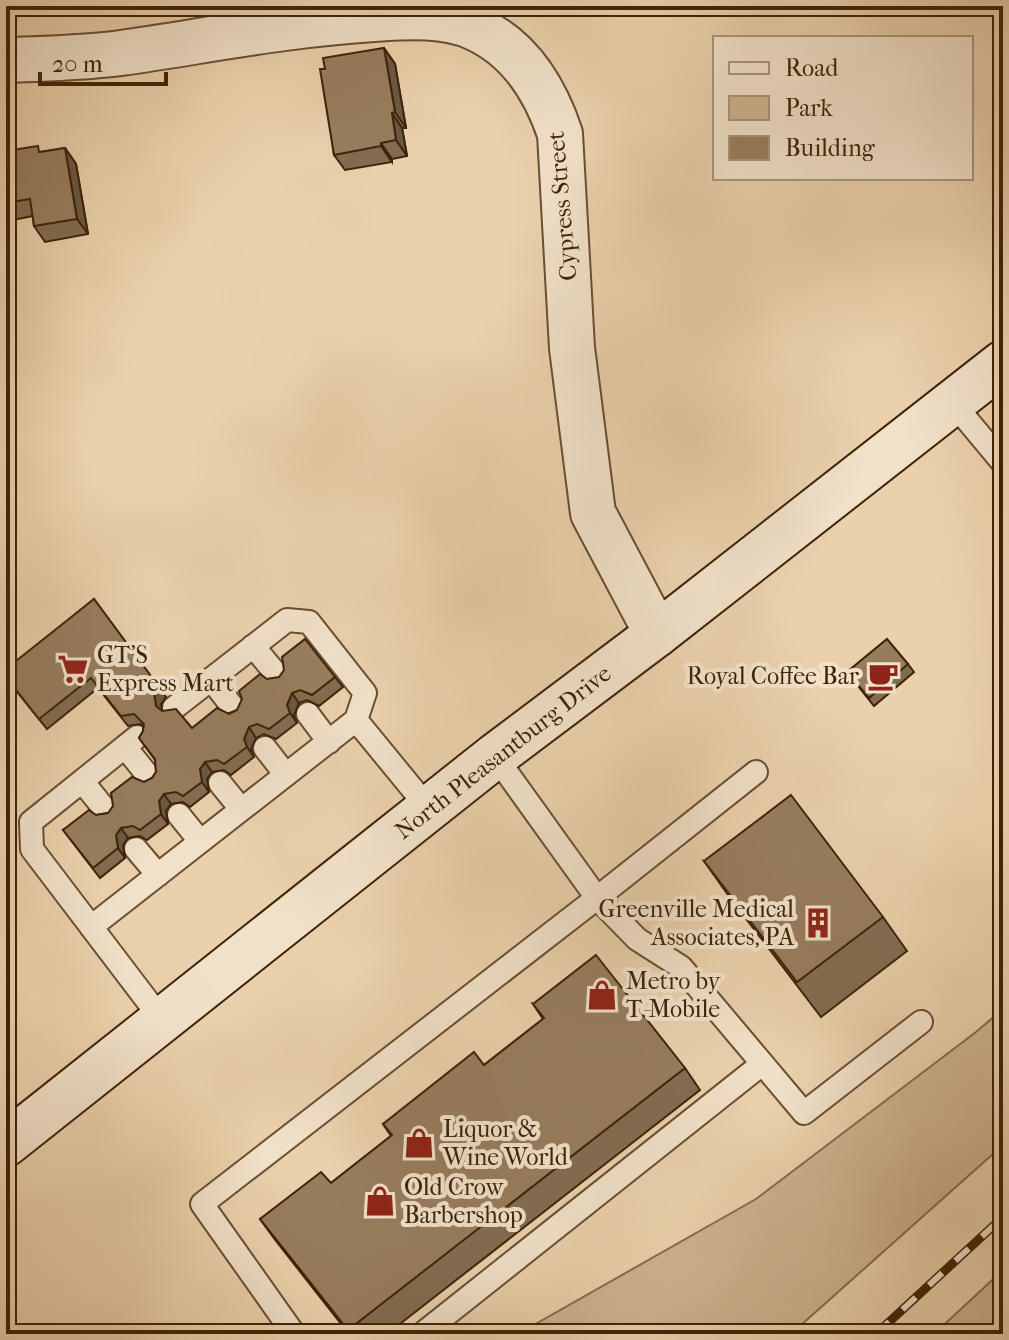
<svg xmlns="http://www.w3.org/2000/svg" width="1009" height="1340" font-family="'IM FELL French Canon',serif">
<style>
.green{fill:#cdb390;stroke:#866b4c;stroke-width:2}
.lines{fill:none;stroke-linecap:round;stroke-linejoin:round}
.lane-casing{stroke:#694e32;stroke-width:26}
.street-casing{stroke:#694e32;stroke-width:48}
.secondary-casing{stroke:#3e2309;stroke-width:48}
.lane{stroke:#f1e1c9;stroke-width:22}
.street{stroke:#f1e1c9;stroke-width:44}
.secondary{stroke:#f1e1c9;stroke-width:44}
.rail-casing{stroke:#3e2309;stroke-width:9}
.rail{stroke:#f1e1c9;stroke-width:6;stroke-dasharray:18;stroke-linecap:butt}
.wall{fill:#826c51;stroke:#3e2309;stroke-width:2}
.shaded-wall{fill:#6a5842;stroke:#3e2309;stroke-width:2}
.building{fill:#977d5e;stroke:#3e2309;stroke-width:2}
.labels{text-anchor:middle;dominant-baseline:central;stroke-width:8;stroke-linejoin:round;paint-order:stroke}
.street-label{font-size:24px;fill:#3e2309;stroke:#f1e1c9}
.poi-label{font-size:24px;fill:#3e2309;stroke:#f1e1c9;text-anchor:start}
</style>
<rect width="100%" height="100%" fill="#ead1ac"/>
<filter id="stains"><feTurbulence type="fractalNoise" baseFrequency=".0025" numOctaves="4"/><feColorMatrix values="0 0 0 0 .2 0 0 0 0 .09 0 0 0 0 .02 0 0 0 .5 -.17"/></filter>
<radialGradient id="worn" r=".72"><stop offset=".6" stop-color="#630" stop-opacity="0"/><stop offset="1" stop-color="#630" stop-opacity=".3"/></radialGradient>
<!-- green -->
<path class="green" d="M1003 1009V1145L791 1334H518L756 1199 976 1032Z
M1003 1270V1334H934Z"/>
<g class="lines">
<!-- lane casing -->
<g class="lane-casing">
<path id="lane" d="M953 403 1003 463
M253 646 278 676
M211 679 235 710
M174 708 287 620 309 622 365 693 356 720 429 809
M308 714 329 742
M137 737 31 822 32 849 162 1020
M125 747 150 778
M265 748 286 775
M495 756 597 898 637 939 681 967 804 1113 921 1022
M82 781 107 812
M220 783 241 809
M179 815 200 841
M136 849 158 875
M91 927 356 720
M294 1334 202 1204 597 898 756 772
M422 1334 762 1064"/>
</g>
<!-- street casing -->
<g class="street-casing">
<path id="street" d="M6 60C44 59 83 58 121 53 205 41 289 24 374 19 406 17 445 14 475 28 520 48 545 89 560 134L572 348 593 513 657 634"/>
</g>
<!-- secondary casing -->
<g class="secondary-casing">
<path id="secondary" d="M6 1144 495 756 657 634 1003 363"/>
</g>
<!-- lane -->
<use href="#lane" class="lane"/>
<!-- street -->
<use href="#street" class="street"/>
<!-- secondary -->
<use href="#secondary" class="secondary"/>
<!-- rail casing -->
<g class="rail-casing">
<path id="rail" d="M876 1334 1003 1217"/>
</g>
<!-- rail -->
<use href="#rail" class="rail"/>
</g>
<!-- wall -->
<path class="wall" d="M384 48 395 64 406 128H402L407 156 392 159V162L345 170 334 155 325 69Z
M65 148 76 164 88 234 45 242 34 226 33 216 13 220 6 210V203L42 152Z
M94 599 166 697 161 704 162 711 192 728 237 710 267 679 335 677 343 687 319 706 307 700 299 703 294 715 297 723 276 739 264 734 256 738 251 749 254 757 231 775 224 770 212 772 207 779 209 792 190 807 183 802 171 804 166 811 168 824 147 840 140 836 128 838 123 845 125 858 100 878 63 830 96 815 108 813 144 782 152 778 156 772 155 760 139 738 143 731V726L141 724 128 726 98 688 47 729 6 678Z
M908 664 914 672 874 706 847 672Z
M704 861 883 917 907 951 821 1017 728 895Z
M533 1004 685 1068 700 1090 387 1334H349L276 1241 260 1219 331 1183 391 1136 383 1124 484 1065 543 1019Z"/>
<!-- shaded-wall -->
<path class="shaded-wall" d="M384 48 395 64 406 128 395 112Z
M392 113 402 128 407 156 396 140Z
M381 143 392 159V162L381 146Z
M65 148 76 164 88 234 77 219Z
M159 687 166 697 161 704 163 716 156 706 154 693Z
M292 693 299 703 294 715 297 723 290 713 287 705Z
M249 727 256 738 251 749 254 757 247 747 244 739Z
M205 762 212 772 207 779 209 792 202 782 200 769Z
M164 794 171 804 166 811 168 824 161 814 159 801Z
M121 828 128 838 123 845 125 858 118 848 116 835Z"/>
<!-- building -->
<path class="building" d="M384 48 395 112 392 113 396 140 381 143V146L334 155 320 69H325L323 58Z
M38 146 39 152 65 148 77 219 34 226 30 199 6 203V151Z
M94 599 159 687 154 693 156 706 162 711 176 709 192 728 217 708 229 714 237 710 242 699 239 691 260 674 267 679 279 677 284 670 282 657 305 639 335 677 312 695 300 690 292 693 287 705 290 713 269 729 257 724 249 727 244 739 247 747 224 764 217 760 205 762 200 769 202 782 183 796 176 792 164 794 159 801 161 814 140 830 133 826 121 828 116 835 118 848 93 868 63 830 89 810 96 815 108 813 113 806 111 793 132 777 144 782 152 778 156 772 155 759 139 738 143 731 144 724 134 714 121 716 91 678 39 719 6 677V669Z
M887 639 908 664 869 698 847 672Z
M791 795 883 917 797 982 704 861Z
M596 955 685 1068 348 1330 260 1219 321 1172 331 1183 392 1135 383 1124 474 1052 484 1065 544 1018 533 1004Z"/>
<!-- icons -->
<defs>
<g id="supermarket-bare" transform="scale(2.4)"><path d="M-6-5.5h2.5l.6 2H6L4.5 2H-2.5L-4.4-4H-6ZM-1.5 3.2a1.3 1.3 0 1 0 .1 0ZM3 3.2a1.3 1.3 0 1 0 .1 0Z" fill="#8f2418" stroke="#f1e1c9" stroke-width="2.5" paint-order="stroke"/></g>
<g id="cafe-bare" transform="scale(2.4)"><path d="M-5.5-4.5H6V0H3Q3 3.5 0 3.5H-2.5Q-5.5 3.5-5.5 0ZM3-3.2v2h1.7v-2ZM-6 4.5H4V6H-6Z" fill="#8f2418" stroke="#f1e1c9" stroke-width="2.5" paint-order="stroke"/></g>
<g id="building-bare" transform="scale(2.4)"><path d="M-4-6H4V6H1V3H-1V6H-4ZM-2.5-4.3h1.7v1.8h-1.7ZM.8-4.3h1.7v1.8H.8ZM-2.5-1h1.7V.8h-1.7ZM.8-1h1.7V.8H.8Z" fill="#8f2418" stroke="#f1e1c9" stroke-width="2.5" paint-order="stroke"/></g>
<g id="shop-bare" transform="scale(2.4)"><path d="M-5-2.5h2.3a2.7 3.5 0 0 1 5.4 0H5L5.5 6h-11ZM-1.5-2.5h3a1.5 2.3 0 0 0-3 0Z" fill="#8f2418" stroke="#f1e1c9" stroke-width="2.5" paint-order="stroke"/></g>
</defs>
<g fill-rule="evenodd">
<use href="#supermarket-bare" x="73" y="669"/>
<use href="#cafe-bare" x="883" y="676"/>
<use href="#building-bare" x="818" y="923"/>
<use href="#shop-bare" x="602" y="995"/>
<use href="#shop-bare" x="419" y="1143"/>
<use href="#shop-bare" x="380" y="1201"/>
</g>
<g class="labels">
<!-- street labels -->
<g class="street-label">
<text transform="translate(562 206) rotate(-95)">Cypress Street</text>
<text transform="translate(503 752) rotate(-38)">North Pleasantburg Drive</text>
</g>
<!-- poi labels -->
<g class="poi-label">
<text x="97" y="655">GT'S<tspan x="97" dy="28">Express Mart</tspan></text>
<text x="859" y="676" text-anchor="end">Royal Coffee Bar</text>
<text x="794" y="909" text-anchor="end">Greenville Medical<tspan x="794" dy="28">Associates, PA</tspan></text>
<text x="626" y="981">Metro by<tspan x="626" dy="28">T-Mobile</tspan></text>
<text x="443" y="1129">Liquor &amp;<tspan x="443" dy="28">Wine World</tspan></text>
<text x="404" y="1187">Old Crow<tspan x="404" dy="28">Barbershop</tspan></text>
</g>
</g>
<!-- margin -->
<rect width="1009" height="1340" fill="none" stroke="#ead1ac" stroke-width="32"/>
<rect x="8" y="8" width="993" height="1324" fill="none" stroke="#3e2309" stroke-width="4"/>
<rect x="16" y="16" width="977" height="1308" fill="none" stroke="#3e2309" stroke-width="2"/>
<!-- legend -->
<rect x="713" y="36" width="260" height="144" fill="#f1e1c9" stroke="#a9957c" stroke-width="2"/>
<rect x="729" y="62" width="40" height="12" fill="#f1e1c9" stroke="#a9957c" stroke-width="2"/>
<text x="785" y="76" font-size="24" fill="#3e2309">Road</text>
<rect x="729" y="96" width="40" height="24" fill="#cdb390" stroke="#a9957c" stroke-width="2"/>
<text x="785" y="116" font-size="24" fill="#3e2309">Park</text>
<rect x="729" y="136" width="40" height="24" fill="#977d5e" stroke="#a9957c" stroke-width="2"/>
<text x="785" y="156" font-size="24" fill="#3e2309">Building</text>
<!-- scale -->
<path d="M40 72v12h126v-12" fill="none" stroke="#3e2309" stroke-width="4"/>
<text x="52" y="72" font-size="24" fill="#3e2309" stroke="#f1e1c9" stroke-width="6" paint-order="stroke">20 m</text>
<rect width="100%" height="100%" filter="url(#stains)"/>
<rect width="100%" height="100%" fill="url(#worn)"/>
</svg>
